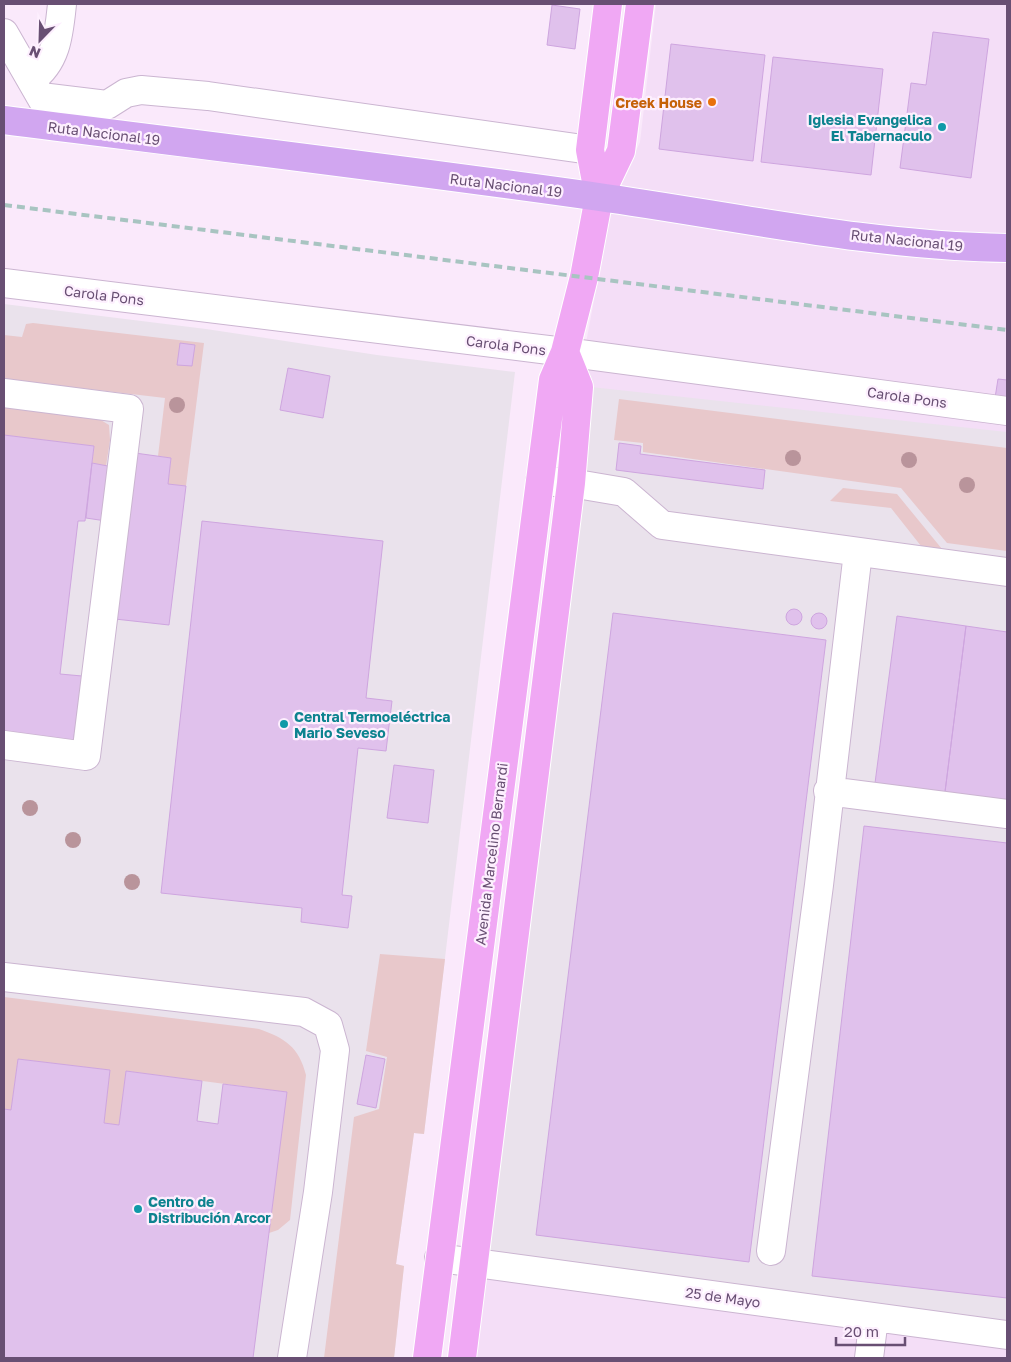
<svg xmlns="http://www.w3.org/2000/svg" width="1011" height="1362" font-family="'Golos Text',sans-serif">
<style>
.residential{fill:#f4def7}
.industrial{fill:#eae2ec}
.green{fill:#e8c8cb}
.building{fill:#e0c1ec;stroke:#cea5df}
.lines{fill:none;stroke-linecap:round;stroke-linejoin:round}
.minor-casing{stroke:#cbb5d1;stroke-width:30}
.major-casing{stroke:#fff;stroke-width:30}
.highway-casing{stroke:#fff;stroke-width:30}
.minor{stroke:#fff;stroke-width:28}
.major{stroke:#f0a8f4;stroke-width:28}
.highway{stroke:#d1a6f0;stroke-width:28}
.rail{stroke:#a8c4c1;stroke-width:4;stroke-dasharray:8 5;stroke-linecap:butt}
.tree{fill:#b9949b}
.food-dot{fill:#e8710a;stroke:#fdeffe;stroke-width:2}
.culture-dot{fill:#0f9aa8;stroke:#fdeffe;stroke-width:2}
.labels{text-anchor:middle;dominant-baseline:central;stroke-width:4.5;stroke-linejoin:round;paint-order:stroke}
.food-label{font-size:14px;font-weight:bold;fill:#c56008;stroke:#fdeffe;text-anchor:end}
.culture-label{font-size:14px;font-weight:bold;fill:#0d838f;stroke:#fdeffe;text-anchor:start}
.street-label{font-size:14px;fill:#684f73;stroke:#fdeffe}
</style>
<rect width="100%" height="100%" fill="#fae9fb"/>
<!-- residential -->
<path class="residential" d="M656 4H1007V1358H454L582 364 612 205 640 142Z"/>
<!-- industrial -->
<path class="industrial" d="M4 304 206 329 377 355 515 372 424 1134 414 1133 396 1264 404 1266 394 1358H4Z
M591 387 1007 432V1325L474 1257Z"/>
<!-- green -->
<path class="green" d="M33 323 204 343 186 486 168 484 171 458 158 456 165 398 4 379V335L22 337 26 324Z
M619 399 1007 448V551L947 543 901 488 643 452V443L614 440Z
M4 404 96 417 109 425 110 440 106 466 92 463 94 446 4 435Z
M843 488 897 494 942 549 921 546 891 508 830 501Z
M380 954 445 959 424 1134 414 1133 396 1264 404 1266 394 1358H324L354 1117 379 1109 387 1057 366 1051Z
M4 997 259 1029C285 1038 299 1047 306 1075L290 1220 278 1230 269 1233 286 1092 126 1071 119 1125 104 1123 110 1070 18 1059 11 1110 4 1109Z"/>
<!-- building -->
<path class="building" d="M552 5 580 9 575 49 547 45Z
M933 32 989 39 971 178 900 168 911 83 926 85Z
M671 44 765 55 753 161 659 149Z
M773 57 883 69 871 175 761 162Z
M180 343 195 345 192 366 177 365Z
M288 368 330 376 323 418 280 410Z
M998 379 1007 380V400L995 398Z
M4 435 94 446 85 521H78L60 674 82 676 73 745 4 736Z
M619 443 641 446 640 454 765 470 763 489 616 470Z
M135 453 171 458 168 484 186 486 169 625 115 619Z
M92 463 113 467 106 521 86 518Z
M202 521 383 541 366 698 392 701 386 751 358 748 342 895 352 896 348 928 301 922 302 908 161 893Z
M786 617a8 8 0 1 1 16 0a8 8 0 1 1-16 0Z
M811 621a8 8 0 1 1 16 0a8 8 0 1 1-16 0Z
M613 613 826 640 749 1262 536 1235Z
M897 616 966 626 945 792 875 783Z
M966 626 1007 632V800L945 792Z
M394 765 434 770 428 823 387 818Z
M864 826 1007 843V1298L812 1276Z
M366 1055 385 1059 376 1108 357 1104Z
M18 1059 110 1070 104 1123 119 1125 126 1071 202 1081 197 1121 218 1124 223 1084 287 1092 253 1358H4V1109L11 1110Z"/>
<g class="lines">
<!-- minor casing -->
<g class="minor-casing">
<path id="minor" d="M4 33 50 113
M31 80C57 62 59 33 62 4
M41 97 107 105 126 93 141 90 208 96 590 150
M4 283 565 352 1007 411
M4 393 129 409 86 756 4 745
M540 481 571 483 624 492 662 525 1007 572
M828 791 1007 814
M4 977 304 1012 328 1025 335 1050 318 1192 292 1358
M771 1251 819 885 858 552
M439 1258 1007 1335
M869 1358 874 1318"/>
</g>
<!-- major casing -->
<g class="major-casing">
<path id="major" d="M599 197 590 150 608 4
M427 1358 553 380 565 352 584 277 599 197 621 151 640 4
M462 1358 571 483 579 387 565 352"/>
</g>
<!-- highway casing -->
<g class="highway-casing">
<path id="highway" d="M4 120C202 145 401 169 599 197 734 216 870 246 1007 248"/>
</g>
<!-- minor -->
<use href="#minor" class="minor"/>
<!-- major -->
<use href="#major" class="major"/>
<!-- highway -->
<use href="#highway" class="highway"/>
<!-- rail -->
<path class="rail" d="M4 205 1007 330"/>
</g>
<!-- trees -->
<g class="tree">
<circle cx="177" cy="405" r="8"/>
<circle cx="793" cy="458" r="8"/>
<circle cx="909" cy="460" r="8"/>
<circle cx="967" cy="485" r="8"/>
<circle cx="30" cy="808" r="8"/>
<circle cx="73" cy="840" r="8"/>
<circle cx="132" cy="882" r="8"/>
</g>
<!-- markers -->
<circle class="food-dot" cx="712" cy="102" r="5"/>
<g class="culture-dot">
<circle cx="942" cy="127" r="5"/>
<circle cx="284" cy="724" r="5"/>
<circle cx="138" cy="1209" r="5"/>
</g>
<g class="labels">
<!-- food labels -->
<g class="food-label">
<text x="702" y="102">Creek House</text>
</g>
<!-- culture labels -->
<g class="culture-label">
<text x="932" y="119" text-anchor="end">Iglesia Evangelica<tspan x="932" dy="16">El Tabernaculo</tspan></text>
<text x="294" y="716">Central Termoeléctrica<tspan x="294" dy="16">Mario Seveso</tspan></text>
<text x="148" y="1201">Centro de<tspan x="148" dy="16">Distribución Arcor</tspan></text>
</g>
<!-- street labels -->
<g class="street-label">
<text transform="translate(104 133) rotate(7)">Ruta Nacional 19</text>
<text transform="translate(506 185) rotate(7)">Ruta Nacional 19</text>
<text transform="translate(907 240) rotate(6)">Ruta Nacional 19</text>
<text transform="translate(104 295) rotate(7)">Carola Pons</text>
<text transform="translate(506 345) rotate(7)">Carola Pons</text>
<text transform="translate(907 397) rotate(8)">Carola Pons</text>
<text transform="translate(491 854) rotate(-83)">Avenida Marcelino Bernardi</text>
<text transform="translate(723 1297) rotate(8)">25 de Mayo</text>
</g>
</g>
<!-- border -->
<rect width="1011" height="1362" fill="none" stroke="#684f73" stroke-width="10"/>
<!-- north arrow -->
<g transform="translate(40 40) rotate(203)" stroke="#fdeffe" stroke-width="4" paint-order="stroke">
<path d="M0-4L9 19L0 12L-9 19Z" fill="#684f73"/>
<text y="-8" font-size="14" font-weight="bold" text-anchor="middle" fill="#684f73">N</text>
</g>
<!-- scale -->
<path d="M836 1337v8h69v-8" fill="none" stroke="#684f73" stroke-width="2.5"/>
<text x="844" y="1337" font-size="15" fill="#684f73" stroke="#fdeffe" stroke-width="4" paint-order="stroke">20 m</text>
</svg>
